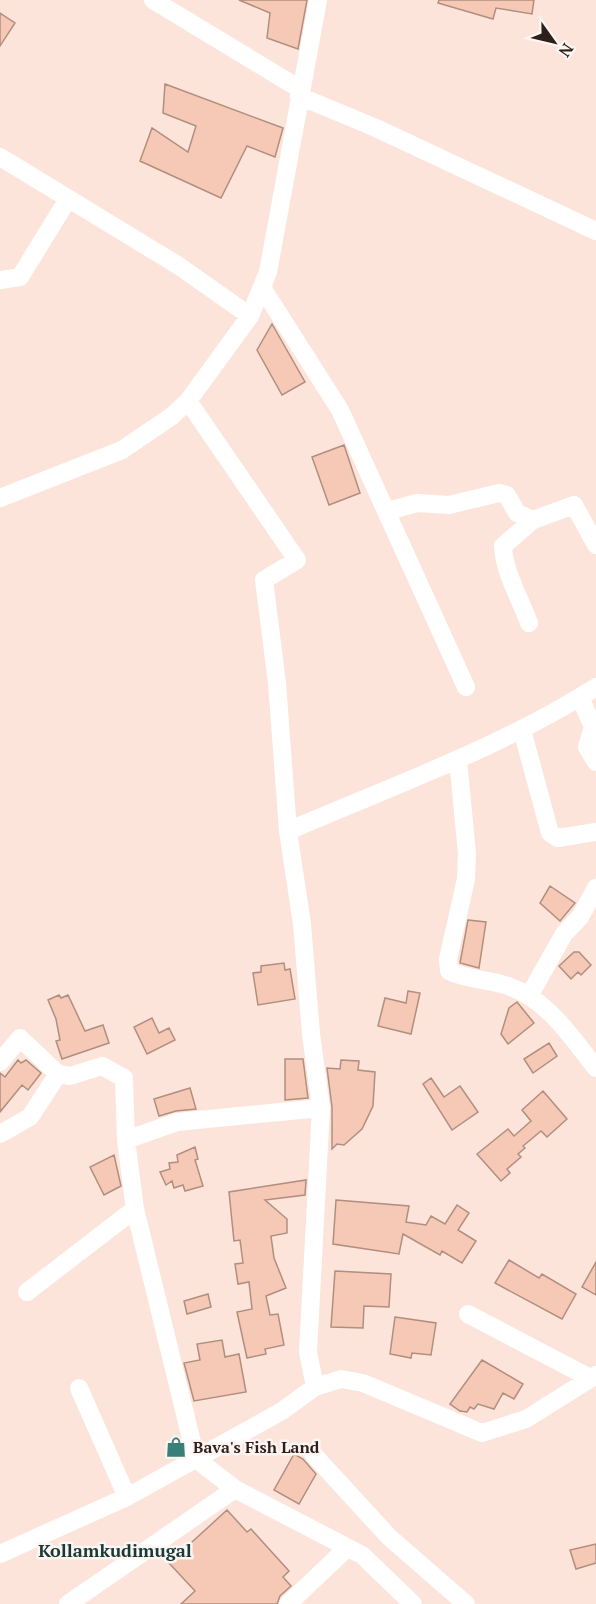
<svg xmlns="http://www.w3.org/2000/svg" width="596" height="1604" font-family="'PT Serif',serif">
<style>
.building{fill:#f6c9b6;stroke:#b18e7e;stroke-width:1.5}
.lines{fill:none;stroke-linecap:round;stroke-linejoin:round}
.minor{stroke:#fff;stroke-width:18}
.labels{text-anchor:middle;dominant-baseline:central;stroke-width:5;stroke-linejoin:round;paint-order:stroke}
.poi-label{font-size:16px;font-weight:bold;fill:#2d1f19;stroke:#fdf5f2;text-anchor:start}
.neighbourhood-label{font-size:18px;font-weight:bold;fill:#183a37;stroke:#fdf5f2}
</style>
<rect width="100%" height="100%" fill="#fce4da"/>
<!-- building -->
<path class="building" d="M239 0H307L298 49 267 38 270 13Z
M439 0H534L532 14 496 8 493 19 438 3Z
M0 13 15 23 0 46Z
M165 84 283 128 275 157 247 146 221 198 140 161 152 128 188 152 196 126 163 113Z
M272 324 305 382 282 395 257 350Z
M344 445 360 493 329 505 312 457Z
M550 886 575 903 560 921 540 903Z
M468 920 486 922 479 968 460 963Z
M574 952H579L591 965 581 975 578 972 571 979 559 966Z
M284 963 285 970 290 969 295 999 258 1005 253 973 261 972V966Z
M408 991 420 993 411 1034 378 1026 385 998 406 1003Z
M59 995 61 998 68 995 85 1031 103 1025 109 1043 62 1059 56 1041 60 1040 56 1019 48 1000Z
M517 1002 534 1023 508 1044 501 1034 509 1008Z
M152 1018 159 1033 169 1028 175 1040 147 1054 134 1027Z
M549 1043 557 1056 533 1073 524 1059Z
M285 1059H303L308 1098 285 1100Z
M18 1060 21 1063 26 1060 41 1073 28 1090 22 1085 0 1112V1073L5 1077Z
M341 1060 359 1061 358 1070 375 1072 373 1106 362 1129 344 1145 337 1144 332 1149V1107L327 1068 340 1069Z
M431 1078 444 1097 460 1086 478 1112 452 1130 423 1084Z
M190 1088 196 1109 176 1111 159 1116 154 1099Z
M543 1091 567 1119 547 1137 541 1131 523 1146 525 1148 518 1154 521 1157 507 1169 510 1173 501 1181 477 1154 508 1129 514 1136 531 1121 522 1110Z
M195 1147 198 1159 195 1160 203 1186 185 1191 183 1185 174 1188 172 1181 166 1185 160 1172 170 1169 169 1163 178 1162 177 1155Z
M114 1155 121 1186 104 1195 90 1167Z
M306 1180 305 1195 265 1200 287 1219V1233L271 1236 274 1258 286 1288 266 1296 270 1315 278 1314 284 1345 265 1349 266 1354 247 1358 237 1312 252 1309 249 1282 238 1284 235 1264 243 1263 240 1240 234 1241 229 1192Z
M336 1200 409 1206 406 1222 426 1225 431 1216 445 1224 457 1205 469 1213 458 1230 476 1241 462 1263 442 1251 440 1255 403 1234 399 1254 333 1244Z
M509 1260 539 1278 542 1274 576 1294 562 1319 495 1283Z
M596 1262V1295L582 1287Z
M335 1271 391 1274 389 1307 364 1306 363 1328 331 1327Z
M208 1294 211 1307 187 1314 184 1301Z
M395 1317 436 1323 431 1355 412 1353 411 1358 390 1354Z
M222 1340 225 1357 239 1354 246 1392 194 1401 184 1363 200 1360 197 1344Z
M482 1360 523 1384 514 1399 503 1393 494 1409 478 1404 474 1409 470 1407 467 1412 460 1411 450 1404Z
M294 1454 303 1459 316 1474 299 1504 274 1490Z
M227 1510 247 1532 251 1529 289 1571 283 1577 291 1586 280 1596 277 1604H181L195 1591 169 1563Z
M596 1544V1563L576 1569 570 1550Z"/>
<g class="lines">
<!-- minor -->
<path class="minor" d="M153 0 300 89
M299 96 376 128 596 231
M0 157 179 266 250 316
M0 280 20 277 68 199
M263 289 340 410 466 687
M188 401 297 560 264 580 277 683 288 831 302 924 311 1034 321 1108 308 1352 315 1387
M0 498 122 450 172 416 188 401 250 316 268 272 318 0
M388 511 417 503 449 505 499 493 507 495 517 513 533 520 574 505 596 545
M529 623C520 598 504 572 503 546L533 520
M580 697 593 727 587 747 596 762
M522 730 550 833 558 838 596 832
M458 760 467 853 466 879 448 959 449 971C468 980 489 979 508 986 548 1000 571 1037 596 1068
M288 831C392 786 500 748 596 687
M529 996 564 934 580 917 596 888
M0 1062 20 1038 58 1074
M0 1134 30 1117 58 1074 70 1076 102 1066 124 1078 126 1140 135 1209 196 1459 235 1489 362 1555 413 1604
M126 1140 177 1122 321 1108
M27 1292 135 1209
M468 1314 590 1378
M79 1388 127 1497
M313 1454 389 1537 466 1604
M0 1554 127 1497 282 1411 315 1387 341 1379 363 1383 482 1433 526 1419 596 1375
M68 1604 235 1489
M288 1604 346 1549"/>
</g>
<!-- icons -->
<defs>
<g id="shop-bare" transform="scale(1.62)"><path d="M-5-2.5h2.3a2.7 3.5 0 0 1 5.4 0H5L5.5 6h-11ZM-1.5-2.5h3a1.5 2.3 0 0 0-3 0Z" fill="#387f79" stroke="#fdf5f2" stroke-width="2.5" paint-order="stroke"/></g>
</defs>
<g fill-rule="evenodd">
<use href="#shop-bare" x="176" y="1447"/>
</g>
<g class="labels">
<!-- poi labels -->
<g class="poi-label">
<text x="193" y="1447">Bava's Fish Land</text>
</g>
<!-- neighbourhood labels -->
<g class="neighbourhood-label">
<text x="115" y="1550">Kollamkudimugal</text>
</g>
</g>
<!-- north arrow -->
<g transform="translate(554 42) rotate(124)" stroke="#fdf5f2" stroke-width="4.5" paint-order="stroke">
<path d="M0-4.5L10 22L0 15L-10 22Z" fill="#2d1f19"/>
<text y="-9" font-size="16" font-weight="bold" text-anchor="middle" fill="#2d1f19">N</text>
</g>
</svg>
